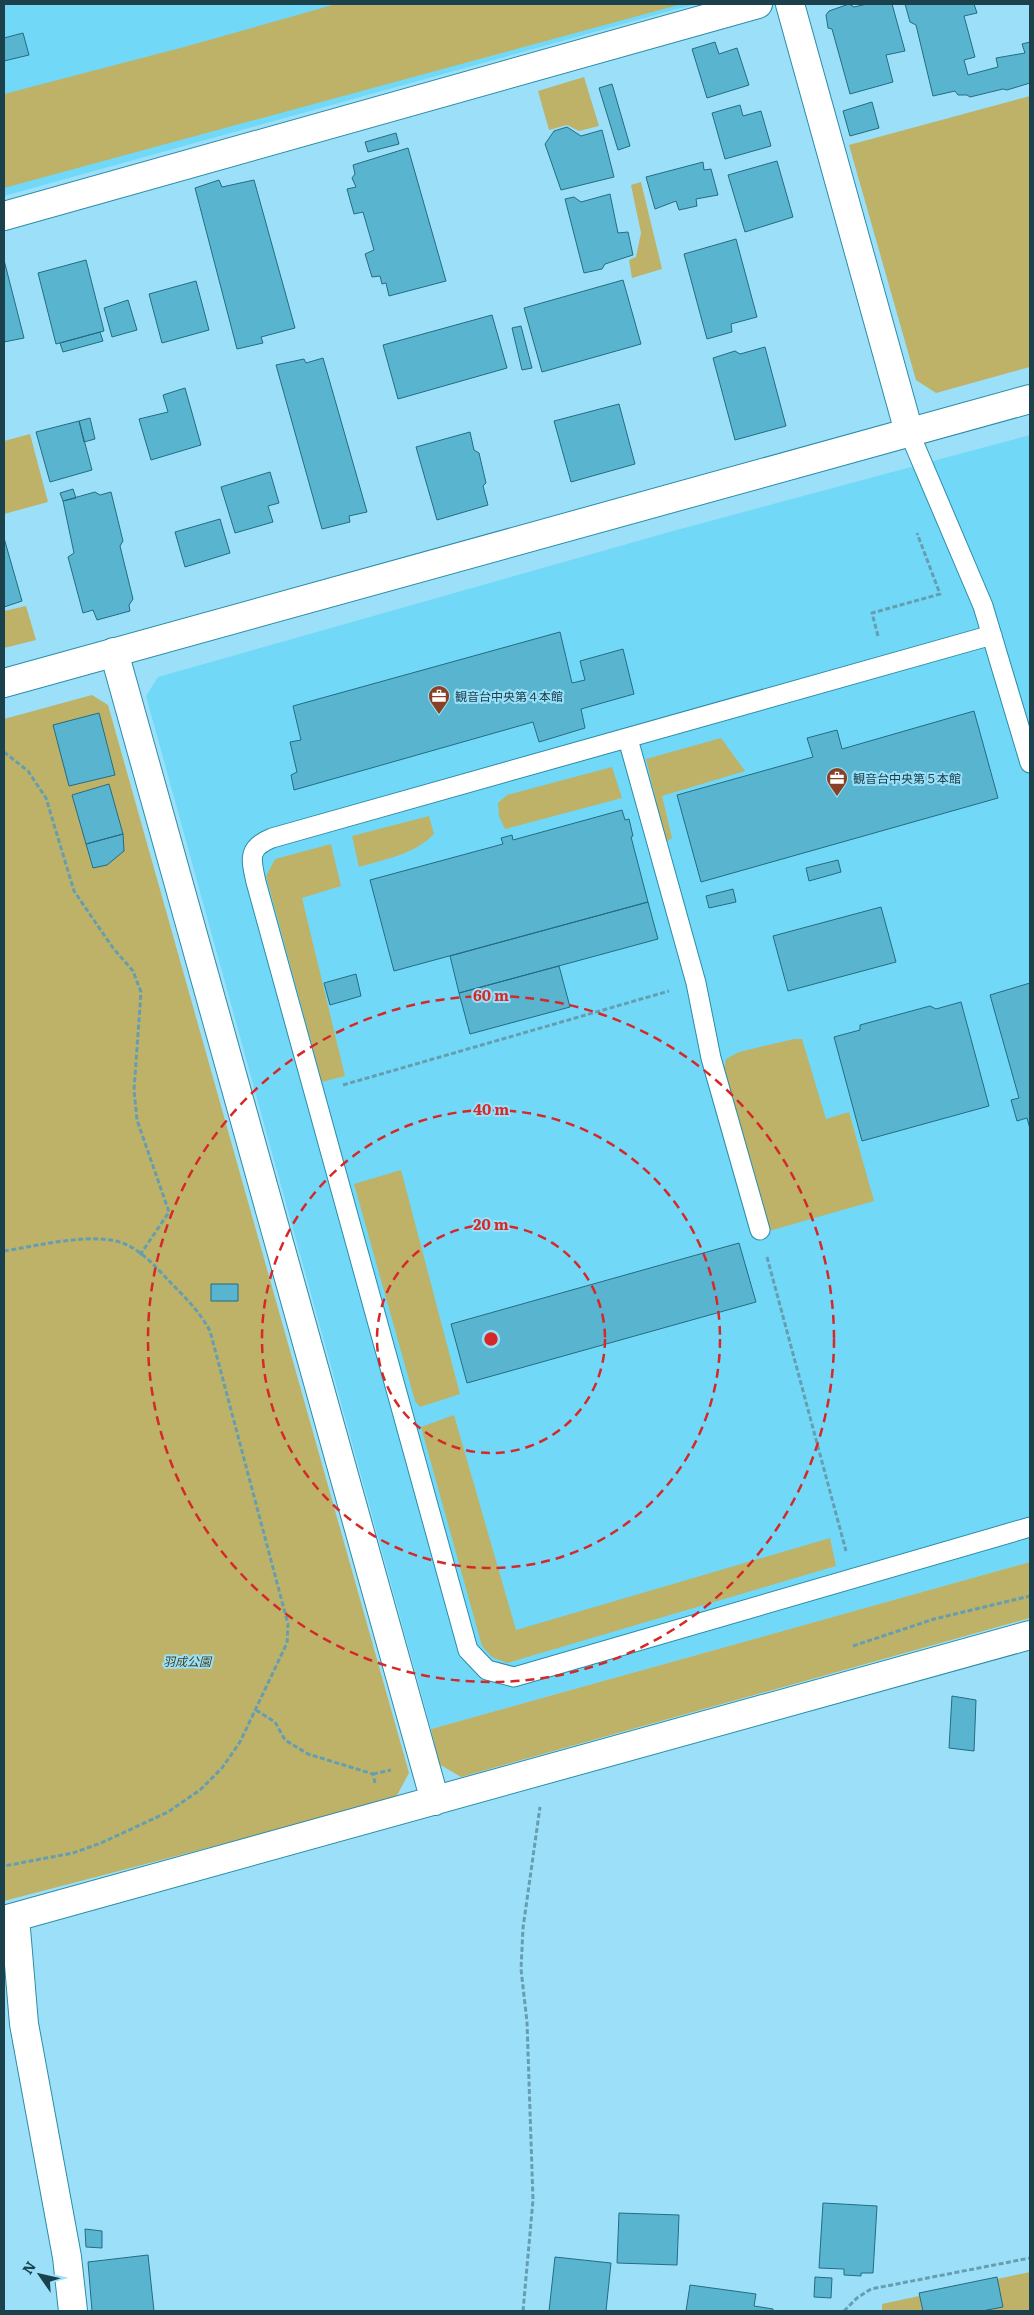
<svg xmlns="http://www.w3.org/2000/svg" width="1034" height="2315" font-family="Literata,'Noto Sans JP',serif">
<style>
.built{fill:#72d8f8}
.green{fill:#bdb268}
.building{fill:#59b4d0;stroke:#256c81}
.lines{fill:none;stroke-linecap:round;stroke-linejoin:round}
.lane-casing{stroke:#2c8ca7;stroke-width:21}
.street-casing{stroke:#2c8ca7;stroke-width:30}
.secondary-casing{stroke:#2c8ca7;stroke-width:30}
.path{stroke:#669eb1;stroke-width:3;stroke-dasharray:5 2.5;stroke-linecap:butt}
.lane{stroke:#fff;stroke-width:19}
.street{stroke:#fff;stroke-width:28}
.secondary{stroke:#fff;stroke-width:28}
.ring{fill:none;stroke:#d62828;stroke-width:2.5;stroke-dasharray:9 6}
.labels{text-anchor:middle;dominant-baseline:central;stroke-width:4;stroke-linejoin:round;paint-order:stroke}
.poi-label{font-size:12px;fill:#1b414d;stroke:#9be0f8;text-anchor:start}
.park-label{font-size:12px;font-style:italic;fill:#453f16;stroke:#9be0f8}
.centre{fill:#d62828;stroke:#9be0f8;stroke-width:2.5}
.ring-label{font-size:15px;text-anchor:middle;font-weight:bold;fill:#d62828;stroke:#9be0f8;stroke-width:4;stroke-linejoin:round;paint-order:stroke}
</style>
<rect width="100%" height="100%" fill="#9be0f8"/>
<!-- built -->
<path class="built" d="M4 4H695L4 196Z
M1030 435V1562L431 1729 146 696 158 677 673 531Z"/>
<!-- green -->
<path class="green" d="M336 4H682L4 188V94L184 47Z
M584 77 599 126 579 131 567 125 549 130 538 91Z
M1030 96V367L936 393 916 380 849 145Z
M641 182 662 269 632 278 629 260 636 257 641 233 631 185Z
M30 434 48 502 4 514V441Z
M26 606 36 640 4 648V611Z
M92 695 108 705 409 1773 395 1799 4 1901V719Z
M721 738 745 771 662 796 672 838 666 842 646 759Z
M612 767 622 798 505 829 499 816 498 803 507 795Z
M429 816 434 834C415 854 386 859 359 867L352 836Z
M331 844 341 886 302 898 345 1076 322 1082 266 876 275 859Z
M794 1039H802L826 1119 849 1112 874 1201 769 1231 724 1070 726 1059 739 1052Z
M401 1170 460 1394 420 1407 415 1401 354 1184Z
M454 1415 516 1630 830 1538 836 1566 507 1663 492 1657 482 1646 421 1427Z
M1030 1562V1618L461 1777 439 1764 431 1729Z
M1030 2272V2311H882V2304Z"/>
<!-- building -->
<path class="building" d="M849 4 854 7 867 4H892L905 51 886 55 893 82 850 94 832 29 828 28 826 15 829 11Z
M905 4H974L977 13 964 16 975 57 964 60 968 75 998 67 996 58 1025 53 1022 44 1030 42V83L1007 90 1003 89 970 97 967 95H958L955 91 933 96 916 25 910 22Z
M23 33 29 55 4 61V38Z
M715 42 719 54 737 48 749 85 707 98 692 49Z
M612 84 630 146 618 150 599 88Z
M872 102 879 128 850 136 843 111Z
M740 105 743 116 761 111 771 146 725 159 712 113Z
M567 127 581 136 602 130 614 177 561 190 545 144 554 131Z
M396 133 399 144 368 152 365 142Z
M408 148 446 281 389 296 386 283 382 284 380 276 372 277 365 254 374 250 363 212 354 214 347 189 356 187 352 178 355 174 353 165Z
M777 161 793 217 745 232 728 175Z
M703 162 704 170 711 169 718 195 696 199 697 206 679 210 676 201 655 209 646 177Z
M219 180 222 187 254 180 295 328 261 337 263 343 237 349 195 188Z
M610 194 618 233 628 232 633 255 605 264 602 269 584 273 565 199 574 197 581 202Z
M736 239 757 317 731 324 732 332 707 339 684 254Z
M4 260 24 338 4 342Z
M86 260 104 331 56 344 38 273Z
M623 280 641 344 542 372 524 308Z
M196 281 209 330 162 343 149 294Z
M128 300 137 330 112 337 104 308Z
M492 315 507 368 398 399 383 345Z
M521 326 532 368 522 370 512 328Z
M100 332 103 341 63 352 60 343Z
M765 347 786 426 735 440 713 358 735 351 740 354Z
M323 358 367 512 349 516 350 522 322 529 276 365 304 359 306 363Z
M185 388 201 445 151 460 139 419 168 412 163 395Z
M619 404 635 464 571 482 554 421Z
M90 418 95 439 84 442 79 421Z
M79 421 92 470 50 482 36 432Z
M470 432 474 450 479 453 486 483 483 486 488 505 437 520 416 447Z
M270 472 279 503 268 506 273 522 235 533 221 487Z
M73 489 76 498 63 501 60 493Z
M95 492 100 495 111 492 123 541 120 546 133 599 129 605 130 611 97 620 93 610 83 613 68 557 74 553 63 501Z
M220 519 230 553 185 567 175 532Z
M4 538 22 601 4 607Z
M560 632 572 683 585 680 580 661 623 649 634 694 581 709 585 728 539 742 533 722 294 790 291 775 297 772 290 742 301 740 293 706Z
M974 711 998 798 701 882 677 795 813 757 807 738 837 730 842 749Z
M99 713 115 775 69 786 53 725Z
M109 784 123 834 86 844 72 795Z
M622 810 625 820 629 819 633 836 631 837 648 902 394 971 370 880 503 844 501 838 512 835 513 840Z
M123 834 124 851 107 865 93 868 86 844Z
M838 860 841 872 809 881 806 868Z
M733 889 736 902 709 908 706 896Z
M648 902 658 939 459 993 450 956Z
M881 907 896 962 788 991 773 936Z
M559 966 570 1007 470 1034 459 993Z
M356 974 361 996 330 1005 324 983Z
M1030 983V1129L1027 1118 1017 1121 1011 1100 1019 1098 990 995Z
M961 1002 989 1106 862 1141 834 1037 860 1030V1025L930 1006 936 1009Z
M739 1243 756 1302 467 1383 451 1324Z
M211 1284H238V1301H211Z
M952 1696 976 1700 974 1751 949 1748Z
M823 2203 877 2206 873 2273H861V2276L844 2275V2269L819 2268Z
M619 2213 679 2215 677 2265 617 2263Z
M85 2229 102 2231V2248L86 2247Z
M148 2255 154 2311H92L88 2262Z
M555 2257 611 2263 606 2311H549Z
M815 2277 832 2278 831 2298 814 2297Z
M997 2277 1003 2307 982 2311H923L919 2293Z
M690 2285 756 2294 754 2306 773 2309V2311H686Z"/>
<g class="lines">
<!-- lane casing -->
<g class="lane-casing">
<path id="lane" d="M909 432 983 606 1030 763
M992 635 272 838C247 848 251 859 256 882L468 1650 487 1670 514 1677 1030 1527
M628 739 696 983 711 1058 760 1230"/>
</g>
<!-- street casing -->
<g class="street-casing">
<path id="street" d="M790 4 909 432
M4 216 758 4
M114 652 435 1801
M15 1917 24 2024 67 2257 73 2311
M4 1920 1030 1635"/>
</g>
<!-- secondary casing -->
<g class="secondary-casing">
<path id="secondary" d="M4 683 1030 399"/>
</g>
<!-- path -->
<path class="path" d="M878 636 872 613 940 594 917 533
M4 752 28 771 46 798 74 891 113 948 133 971 141 992 134 1090 137 1120 169 1212 140 1255
M343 1085 669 991
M4 1251C38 1246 93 1231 125 1244 142 1251 157 1268 169 1281 184 1296 200 1312 210 1331L288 1624 287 1643 240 1742 222 1768 200 1790 168 1812 101 1843 73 1853 4 1866
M767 1257 846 1551
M853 1646 934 1619 1030 1596
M256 1710 275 1722 285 1740 308 1754 373 1774 375 1783
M373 1774 391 1770
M523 2311 533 2200 527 2022 521 1969 523 1928 540 1807
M844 2311 857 2298 871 2289 1030 2258"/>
<!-- lane -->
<use href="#lane" class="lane"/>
<!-- street -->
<use href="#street" class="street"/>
<!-- secondary -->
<use href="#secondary" class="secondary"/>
</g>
<!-- distance rings -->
<g class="ring">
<circle cx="491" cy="1339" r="114"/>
<circle cx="491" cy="1339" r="229"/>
<circle cx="491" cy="1339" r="343"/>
</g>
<!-- icons -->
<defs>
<g id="office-pin" transform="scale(1.125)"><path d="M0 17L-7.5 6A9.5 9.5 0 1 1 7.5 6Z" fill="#894024" stroke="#9be0f8"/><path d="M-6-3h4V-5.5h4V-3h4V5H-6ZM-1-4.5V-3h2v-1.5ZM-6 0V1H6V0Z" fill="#fff"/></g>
</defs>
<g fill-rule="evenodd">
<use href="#office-pin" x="439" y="696"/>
<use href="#office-pin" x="837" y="778"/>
</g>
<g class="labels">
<!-- poi labels -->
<g class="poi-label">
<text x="455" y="696">観音台中央第４本館</text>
<text x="853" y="778">観音台中央第５本館</text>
</g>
<!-- park labels -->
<g class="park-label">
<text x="187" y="1661">羽成公園</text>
</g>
</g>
<circle cx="491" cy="1339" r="8" class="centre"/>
<g class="ring-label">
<text x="491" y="1001">60 m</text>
<text x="491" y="1115">40 m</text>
<text x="491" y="1230">20 m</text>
</g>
<!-- border -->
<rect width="1034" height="2315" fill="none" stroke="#1b414d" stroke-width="10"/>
<!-- north arrow -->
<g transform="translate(40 2275) rotate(304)" stroke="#9be0f8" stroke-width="4" paint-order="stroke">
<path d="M0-4L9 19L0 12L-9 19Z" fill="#1b414d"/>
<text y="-8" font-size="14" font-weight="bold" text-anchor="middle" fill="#1b414d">N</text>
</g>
</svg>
